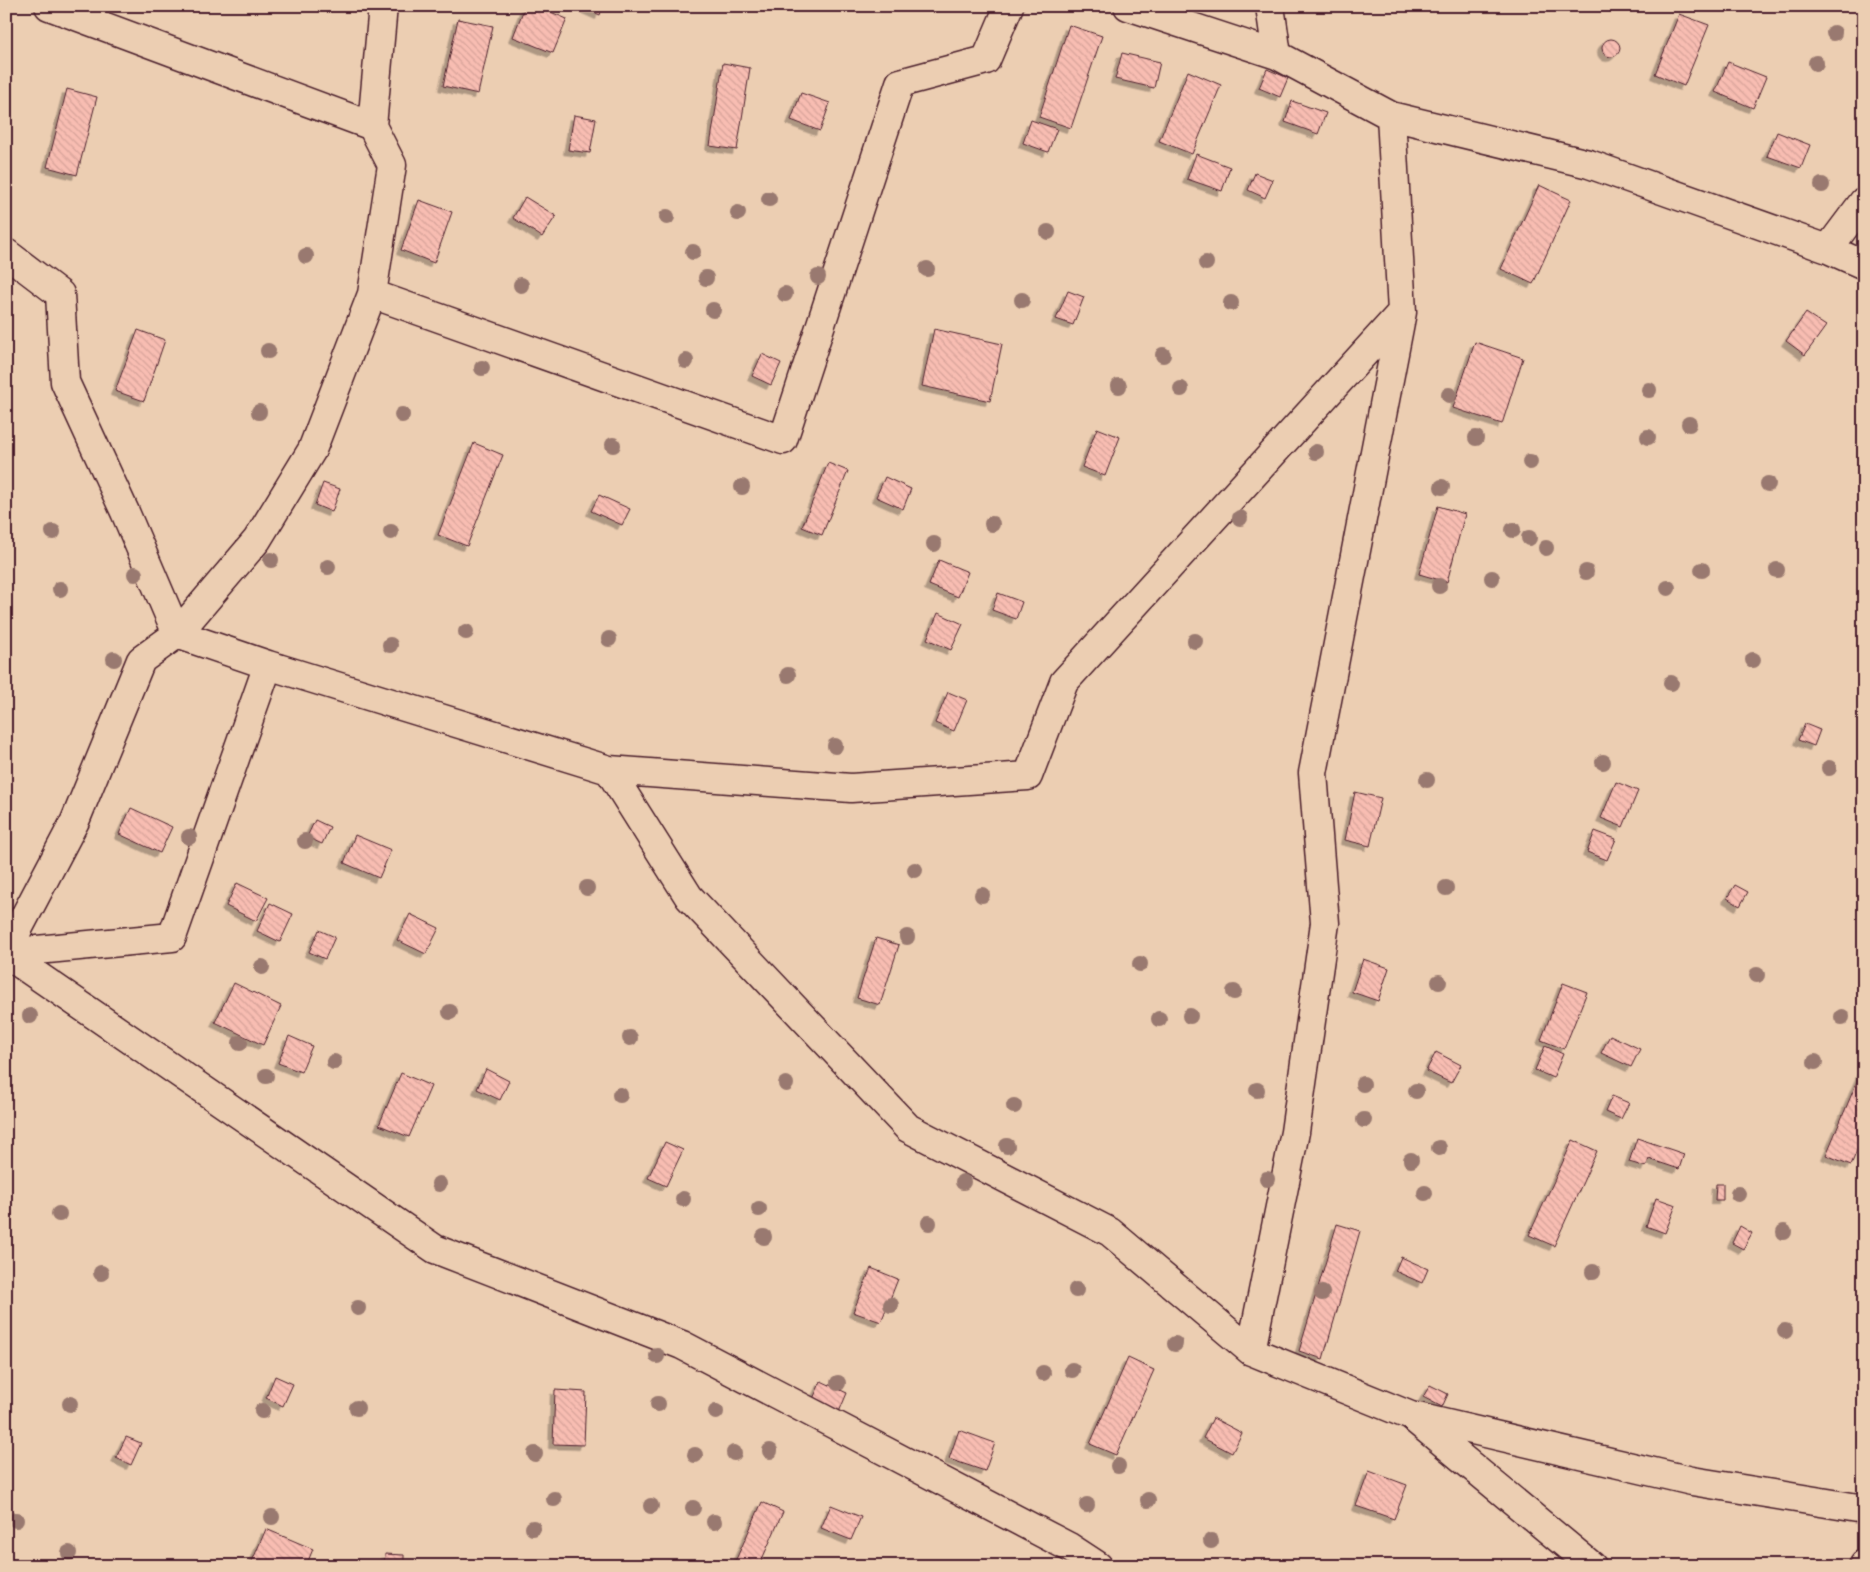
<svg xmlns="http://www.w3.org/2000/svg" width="1870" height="1572" font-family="Kalam,sans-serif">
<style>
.building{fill:url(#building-back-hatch);stroke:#4a1f2b;filter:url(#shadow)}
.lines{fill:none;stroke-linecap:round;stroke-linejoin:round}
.minor-casing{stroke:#4a1f2b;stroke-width:31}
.minor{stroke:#ecceb2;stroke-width:28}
.tree{fill:#99796f}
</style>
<defs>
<pattern id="building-back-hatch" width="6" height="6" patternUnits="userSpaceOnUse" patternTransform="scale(1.25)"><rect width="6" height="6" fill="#f8bdb2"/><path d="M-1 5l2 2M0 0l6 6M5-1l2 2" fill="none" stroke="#d6a299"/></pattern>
<filter id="shadow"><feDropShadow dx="-4.5" dy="4.5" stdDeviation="0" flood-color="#0004"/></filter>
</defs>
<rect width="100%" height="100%" fill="#ecceb2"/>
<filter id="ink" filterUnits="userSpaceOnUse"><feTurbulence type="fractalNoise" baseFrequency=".02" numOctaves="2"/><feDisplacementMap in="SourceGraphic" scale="10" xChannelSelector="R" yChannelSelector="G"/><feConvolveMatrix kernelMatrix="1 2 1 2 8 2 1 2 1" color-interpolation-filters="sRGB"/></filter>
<g filter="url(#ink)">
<!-- building -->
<path class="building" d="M525 6H537L567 19 553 53 513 37Z
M580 6H603L600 15Z
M1679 14 1709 25 1684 86 1655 74Z
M458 19 493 26 478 94 443 86Z
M1069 25 1102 36 1071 128 1039 117Z
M1602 48a9 9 0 1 1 18 0a9 9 0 1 1-18 0Z
M1122 53 1160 62 1154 88 1115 79Z
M1728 62 1766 77 1753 108 1715 92Z
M723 63 750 68 737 150 710 146Z
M1267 69 1288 78 1280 97 1259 88Z
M1188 71 1221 85 1192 154 1159 141Z
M67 89 97 97 77 175 47 167Z
M801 93 830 103 820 131 791 120Z
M1292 101 1326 113 1318 134 1285 122Z
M574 115 596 119 590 153 568 150Z
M1031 120 1057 129 1048 152 1023 143Z
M1777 132 1810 145 1801 168 1767 156Z
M1196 154 1230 167 1222 191 1187 179Z
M1255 173 1273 180 1265 198 1248 190Z
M1539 185 1571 200 1533 284 1501 269Z
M525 197 556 216 542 237 513 218Z
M419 200 452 212 434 263 401 250Z
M1068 291 1084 297 1073 325 1056 319Z
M1806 313 1826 326 1805 355 1786 341Z
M934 329 1002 344 990 401 922 386Z
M138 330 165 340 144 401 115 391Z
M1475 342 1523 358 1502 424 1453 408Z
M762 354 781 363 771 385 752 376Z
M1097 428 1120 437 1105 476 1082 467Z
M474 443 503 455 467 546 438 535Z
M828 463 848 471 822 535 802 527Z
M885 477 911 489 903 509 876 497Z
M323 483 340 489 332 512 315 505Z
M599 495 630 509 622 525 591 511Z
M1438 506 1465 514 1447 582 1419 574Z
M939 560 968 572 958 597 929 585Z
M998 593 1022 602 1016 619 992 610Z
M938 613 963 624 951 650 927 639Z
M948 692 967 700 954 731 935 723Z
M1805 724 1820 730 1814 746 1798 740Z
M1616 782 1638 791 1623 827 1601 818Z
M1355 792 1381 798 1370 846 1345 840Z
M131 808 172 827 160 853 119 834Z
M315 820 330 827 322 844 307 837Z
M1595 831 1616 839 1607 860 1587 852Z
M355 835 391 850 379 878 344 863Z
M237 883 268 898 256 921 226 906Z
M1735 885 1748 892 1740 906 1727 898Z
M270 903 293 914 280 942 257 931Z
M410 914 439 928 426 954 397 940Z
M319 930 335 937 325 959 309 952Z
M876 938 899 945 880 1005 857 998Z
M1363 959 1389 968 1378 1001 1352 992Z
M234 983 281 1006 263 1045 215 1022Z
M1563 983 1587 992 1564 1049 1541 1040Z
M1610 1035 1640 1049 1631 1067 1601 1053Z
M289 1036 312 1046 301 1072 278 1063Z
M1545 1046 1563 1054 1553 1078 1535 1070Z
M1436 1052 1461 1065 1451 1083 1426 1071Z
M1864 1065V1134L1851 1165 1826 1155Z
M486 1069 509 1081 500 1100 477 1089Z
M401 1073 431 1086 409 1137 379 1125Z
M1612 1096 1629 1103 1621 1119 1605 1112Z
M1637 1138 1684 1154 1679 1169 1649 1159 1646 1167 1629 1162Z
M1573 1140 1597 1151 1554 1246 1529 1235Z
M665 1142 683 1150 666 1186 648 1178Z
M1716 1184H1723V1200H1715Z
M1656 1198 1676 1205 1665 1233 1646 1226Z
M1337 1224 1360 1231 1323 1359 1299 1351Z
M1740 1226 1752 1233 1743 1249 1732 1243Z
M1401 1257 1428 1269 1422 1283 1395 1271Z
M871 1268 898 1279 881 1322 853 1312Z
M1128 1358 1154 1370 1116 1455 1090 1444Z
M275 1376 293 1384 283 1406 266 1398Z
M821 1381 847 1393 839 1412 812 1401Z
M1430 1385 1448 1394 1442 1407 1423 1397Z
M555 1390 586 1392 584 1445 553 1444Z
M1213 1418 1242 1433 1232 1453 1203 1438Z
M959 1430 995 1443 985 1471 949 1459Z
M126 1437 141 1443 131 1465 116 1458Z
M1369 1471 1407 1485 1394 1519 1356 1506Z
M762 1502 783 1512 759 1566H733Z
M831 1505 861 1517 851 1540 821 1528Z
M266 1529 313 1549 306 1566H250Z
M385 1554 404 1555V1566H384Z"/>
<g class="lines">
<!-- minor casing -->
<g class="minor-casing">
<path id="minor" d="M49 6 372 126
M1128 6 1277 55 1391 116 1402 312 1313 773 1325 923 1295 1132 1251 1351
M1270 6 1277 55
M1391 116 1589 164 1828 249 1864 265
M1828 249 1864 201
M6 253 60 294 65 382 125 512 177 634 268 665
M372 294 392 165 372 126 383 6
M609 770 689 897 908 1128 1110 1232 1251 1351 1411 1416 1592 1566
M6 952 75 821 141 660 177 634 257 540 312 450 372 294 783 440 900 83 986 60 1009 6
M6 953 172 937 268 665 609 770 851 788 1028 776 1064 682 1402 312
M6 954 435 1249 682 1345 1069 1547 1098 1566
M1417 1417 1692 1481 1864 1509
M1863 1566 1864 1564"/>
</g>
<!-- minor -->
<use href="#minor" class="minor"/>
</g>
<!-- trees -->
<g class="tree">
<circle cx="1834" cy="33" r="8"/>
<circle cx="1816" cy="63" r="8"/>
<circle cx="1822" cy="185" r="8"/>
<circle cx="769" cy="199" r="8"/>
<circle cx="738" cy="213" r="8"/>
<circle cx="667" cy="217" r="8"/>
<circle cx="1048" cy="232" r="8"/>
<circle cx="693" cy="252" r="8"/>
<circle cx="306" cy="256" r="8"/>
<circle cx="1206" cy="263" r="8"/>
<circle cx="927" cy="269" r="8"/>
<circle cx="818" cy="277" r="8"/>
<circle cx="706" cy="278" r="8"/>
<circle cx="521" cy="285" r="8"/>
<circle cx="785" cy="294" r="8"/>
<circle cx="1022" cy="300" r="8"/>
<circle cx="1231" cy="303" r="8"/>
<circle cx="713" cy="310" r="8"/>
<circle cx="268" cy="351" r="8"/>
<circle cx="1163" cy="355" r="8"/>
<circle cx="686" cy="361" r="8"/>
<circle cx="482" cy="368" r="8"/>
<circle cx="1119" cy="386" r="8"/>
<circle cx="1181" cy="389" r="8"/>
<circle cx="1649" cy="390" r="8"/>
<circle cx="1449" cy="395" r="8"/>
<circle cx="259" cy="412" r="8"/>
<circle cx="402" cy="415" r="8"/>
<circle cx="1689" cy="424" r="8"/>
<circle cx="1648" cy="437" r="8"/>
<circle cx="1476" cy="438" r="8"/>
<circle cx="613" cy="445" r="8"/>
<circle cx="1316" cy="452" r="8"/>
<circle cx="1530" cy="462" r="8"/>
<circle cx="1768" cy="484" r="8"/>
<circle cx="742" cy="487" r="8"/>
<circle cx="1442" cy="487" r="8"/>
<circle cx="1240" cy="518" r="8"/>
<circle cx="992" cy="524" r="8"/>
<circle cx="1513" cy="530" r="8"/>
<circle cx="53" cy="532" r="8"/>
<circle cx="391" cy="532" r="8"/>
<circle cx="1529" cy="538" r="8"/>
<circle cx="934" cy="544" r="8"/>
<circle cx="1546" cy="548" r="8"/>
<circle cx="271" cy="560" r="8"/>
<circle cx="328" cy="567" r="8"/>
<circle cx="1702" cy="570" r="8"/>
<circle cx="1777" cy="570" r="8"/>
<circle cx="1586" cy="572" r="8"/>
<circle cx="135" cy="574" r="8"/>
<circle cx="1492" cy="578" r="8"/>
<circle cx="1439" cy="586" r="8"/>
<circle cx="1668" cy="588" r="8"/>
<circle cx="60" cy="589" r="8"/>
<circle cx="466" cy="632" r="8"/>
<circle cx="609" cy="639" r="8"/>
<circle cx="1195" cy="641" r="8"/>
<circle cx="390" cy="645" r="8"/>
<circle cx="114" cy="659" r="8"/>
<circle cx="1753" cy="660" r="8"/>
<circle cx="788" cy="675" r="8"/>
<circle cx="1671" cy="683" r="8"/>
<circle cx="835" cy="746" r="8"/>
<circle cx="1603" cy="762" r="8"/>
<circle cx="1829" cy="768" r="8"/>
<circle cx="1427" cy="780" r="8"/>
<circle cx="189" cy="837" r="8"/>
<circle cx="305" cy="841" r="8"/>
<circle cx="915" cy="870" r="8"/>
<circle cx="587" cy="888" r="8"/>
<circle cx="1446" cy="888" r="8"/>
<circle cx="982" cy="895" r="8"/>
<circle cx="907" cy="937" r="8"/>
<circle cx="1140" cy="964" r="8"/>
<circle cx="262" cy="967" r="8"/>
<circle cx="1757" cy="975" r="8"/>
<circle cx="1439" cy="982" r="8"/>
<circle cx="1234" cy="992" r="8"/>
<circle cx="450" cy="1012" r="8"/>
<circle cx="30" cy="1016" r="8"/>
<circle cx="1190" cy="1016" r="8"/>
<circle cx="1842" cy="1017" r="8"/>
<circle cx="1159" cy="1019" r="8"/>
<circle cx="630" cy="1038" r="8"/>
<circle cx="240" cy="1043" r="8"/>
<circle cx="334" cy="1062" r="8"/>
<circle cx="1815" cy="1062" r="8"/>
<circle cx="266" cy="1076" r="8"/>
<circle cx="786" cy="1084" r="8"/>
<circle cx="1363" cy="1084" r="8"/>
<circle cx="1257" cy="1090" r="8"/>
<circle cx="1416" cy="1091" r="8"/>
<circle cx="620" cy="1095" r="8"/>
<circle cx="1014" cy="1106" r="8"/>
<circle cx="1364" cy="1120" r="8"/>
<circle cx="1007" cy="1146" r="8"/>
<circle cx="1439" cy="1148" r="8"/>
<circle cx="1411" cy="1160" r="8"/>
<circle cx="1267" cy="1179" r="8"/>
<circle cx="963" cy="1182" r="8"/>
<circle cx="439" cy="1184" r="8"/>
<circle cx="1425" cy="1193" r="8"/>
<circle cx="1738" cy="1194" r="8"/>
<circle cx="683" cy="1199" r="8"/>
<circle cx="759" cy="1209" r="8"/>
<circle cx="59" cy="1214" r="8"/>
<circle cx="929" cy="1223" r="8"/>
<circle cx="1784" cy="1232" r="8"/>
<circle cx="764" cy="1237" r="8"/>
<circle cx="1593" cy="1272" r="8"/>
<circle cx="101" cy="1273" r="8"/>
<circle cx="1076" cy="1290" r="8"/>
<circle cx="1322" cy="1293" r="8"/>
<circle cx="891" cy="1305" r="8"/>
<circle cx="358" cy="1308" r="8"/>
<circle cx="1785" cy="1331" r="8"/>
<circle cx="1175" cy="1344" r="8"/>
<circle cx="657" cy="1356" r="8"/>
<circle cx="1072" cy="1370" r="8"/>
<circle cx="1043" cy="1373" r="8"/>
<circle cx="838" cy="1383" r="8"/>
<circle cx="70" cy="1404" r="8"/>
<circle cx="658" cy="1404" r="8"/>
<circle cx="357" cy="1408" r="8"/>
<circle cx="262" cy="1411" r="8"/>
<circle cx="716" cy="1412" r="8"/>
<circle cx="770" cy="1451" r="8"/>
<circle cx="734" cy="1453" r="8"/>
<circle cx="535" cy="1454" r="8"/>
<circle cx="695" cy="1455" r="8"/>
<circle cx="1118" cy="1466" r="8"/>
<circle cx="554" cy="1499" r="8"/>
<circle cx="1148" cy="1500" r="8"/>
<circle cx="1087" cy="1505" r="8"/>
<circle cx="651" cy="1506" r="8"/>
<circle cx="693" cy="1508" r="8"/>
<circle cx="272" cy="1517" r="8"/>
<circle cx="16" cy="1520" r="8"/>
<circle cx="714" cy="1522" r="8"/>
<circle cx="533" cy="1528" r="8"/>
<circle cx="1211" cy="1541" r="8"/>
<circle cx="69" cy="1553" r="8"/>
</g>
</g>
<!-- margin -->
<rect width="1870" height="1572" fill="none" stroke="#ecceb2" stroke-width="25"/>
<rect x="12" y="12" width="1845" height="1547" fill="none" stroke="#4a1f2b" stroke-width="2" filter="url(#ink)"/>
</svg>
